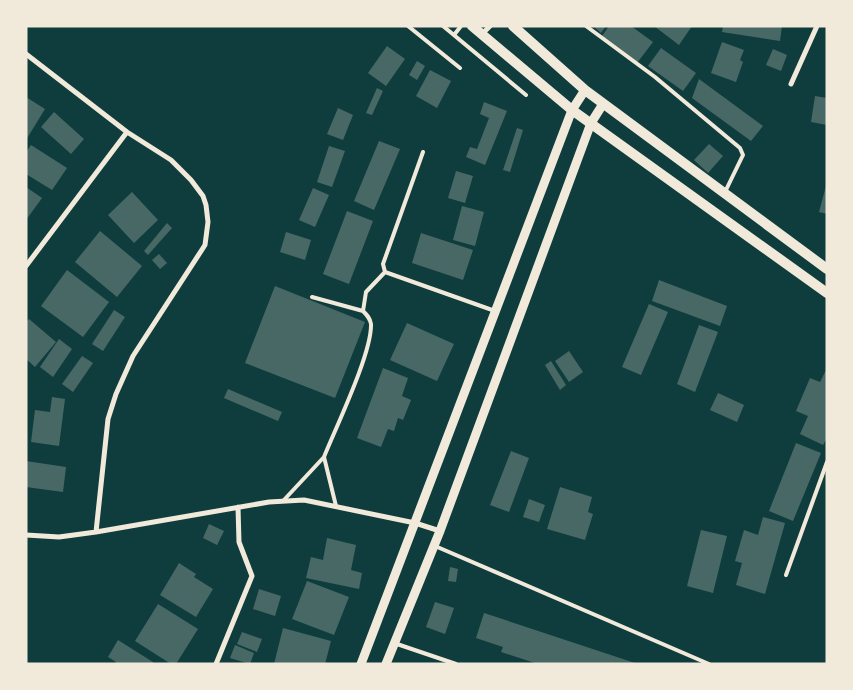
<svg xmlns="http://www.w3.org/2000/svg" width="853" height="690" font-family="'Titillium Web',sans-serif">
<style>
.building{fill:#486865}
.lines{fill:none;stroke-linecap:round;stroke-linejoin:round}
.service{stroke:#f1e9da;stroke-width:4}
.minor{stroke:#f1e9da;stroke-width:5}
.tertiary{stroke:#f1e9da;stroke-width:9}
.secondary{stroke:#f1e9da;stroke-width:10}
</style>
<rect width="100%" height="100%" fill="#0f3d3e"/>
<!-- building -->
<path class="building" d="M593 26H606L601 33Z
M609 26H631L653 42 637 63 602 36Z
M654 26H692L679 45Z
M723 26H782L780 41 722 32Z
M722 42 744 50 740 60 743 62 736 82 711 73Z
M387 46 405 59 386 86 368 73Z
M661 48 696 73 683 91 648 66Z
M773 49 787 55 781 71 766 65Z
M417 61 425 66 417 80 409 75Z
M430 70 451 81 437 108 416 96Z
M699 79 763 126 751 141 692 98Z
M377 88 383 91 372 115 366 113Z
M815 96 827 98V125L811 122Z
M26 97 45 109 26 140Z
M484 102 507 111 485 165 466 157 470 147 477 149 489 118 480 114Z
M338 108 353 115 343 140 327 134Z
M54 112 84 139 71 154 41 127Z
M517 128 523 130 510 172 503 170Z
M379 141 400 149 374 210 354 201Z
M709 144 723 156 708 173 694 160Z
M31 145 67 168 52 190 26 174V152Z
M329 146 345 151 332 187 317 182Z
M456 171 473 176 465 203 448 198Z
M826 186H827V214L819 212Z
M26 187 42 198 26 220Z
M313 188 329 195 315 227 299 220Z
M132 192 158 220 134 243 108 215Z
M462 206 484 212 475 246 453 240Z
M347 211 373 221 349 284 323 274Z
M167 223 172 228 148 255 144 251Z
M100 231 142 266 117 297 75 262Z
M286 232 311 240 305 260 280 252Z
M421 233 473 250 463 280 412 263Z
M159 254 167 263 160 269 152 260Z
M67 270 109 302 83 337 41 306Z
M659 280 727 306 720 326 652 301Z
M275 286 365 322 335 398 245 363Z
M649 304 668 312 641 375 622 367Z
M114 310 125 317 103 351 92 344Z
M29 319 56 342 35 367 26 359V322Z
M407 323 454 344 437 381 390 360Z
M699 325 718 332 695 392 677 384Z
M59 339 72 349 53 377 40 367Z
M569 351 583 372 569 382 555 361Z
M82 356 93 363 73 392 62 384Z
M551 361 566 385 560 390 545 365Z
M383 368 408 378 402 396 411 400 403 420 398 418 394 431 388 429 381 447 357 438Z
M827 368V438L823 445 800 434 808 416 796 411 810 378 820 382Z
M228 389 282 412 278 421 224 398Z
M718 393 744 405 737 422 710 410Z
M52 397 65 399 59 446 31 442 35 410 50 412Z
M796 443 821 453 793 521 769 511Z
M511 451 529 458 509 512 490 505Z
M26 461 66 467 63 492 26 487Z
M560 487 592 497 588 512 593 514 585 540 547 529Z
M529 499 545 505 539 522 523 517Z
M763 517 785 523 765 594 736 585 742 563 735 561 744 530 758 535Z
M209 524 224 531 217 545 203 538Z
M701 530 727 536 713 593 687 586Z
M327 538 356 545 351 570 362 573 359 589 306 578 311 557 323 560Z
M179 563 196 574 194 577 213 589 196 617 160 595Z
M450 567 458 569 456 582 448 581Z
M307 581 349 597 334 635 292 619Z
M259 589 281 596 275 616 253 609Z
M435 602 454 608 445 634 426 627Z
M158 604 198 629 176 664H171L135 641Z
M484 613 635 663V664H538L501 652 503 647 476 638Z
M283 628 331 641 325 664H274Z
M242 632 262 639 257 652 237 644Z
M118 640 156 664H115L116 662 108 657Z
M235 645 254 653 250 664 230 658Z"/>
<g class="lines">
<!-- service -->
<path class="service" d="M408 26 460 68
M443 26 526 95
M586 26 655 77 740 148 743 155 725 192
M454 35 461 26
M423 152 383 264 385 272 495 311
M312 297 363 311C367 315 370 318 371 324 372 353 336 427 324 457
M363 311 366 292 385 272
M283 501 324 457 336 506
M435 546 709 664
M786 575 827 462
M394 643 456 664"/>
<!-- minor -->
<path class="minor" d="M482 34 490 26
M26 54 127 132 171 160 191 180 203 196 206 205 208 222 205 245 133 356 116 394 108 419 96 532
M791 84 817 26
M26 266 127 132
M26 535 59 537 96 532 269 502 304 500 415 523 440 531
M216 664 252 576 239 542 238 507"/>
<!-- tertiary -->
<path class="tertiary" d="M361 664 572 110 585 90
M386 664 440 531 591 123 603 104"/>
<!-- secondary -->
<path class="secondary" d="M472 26 572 110 827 293
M513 26 585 90 827 269"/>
</g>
<!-- border -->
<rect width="853" height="690" fill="none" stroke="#f1e9da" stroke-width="55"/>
</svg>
